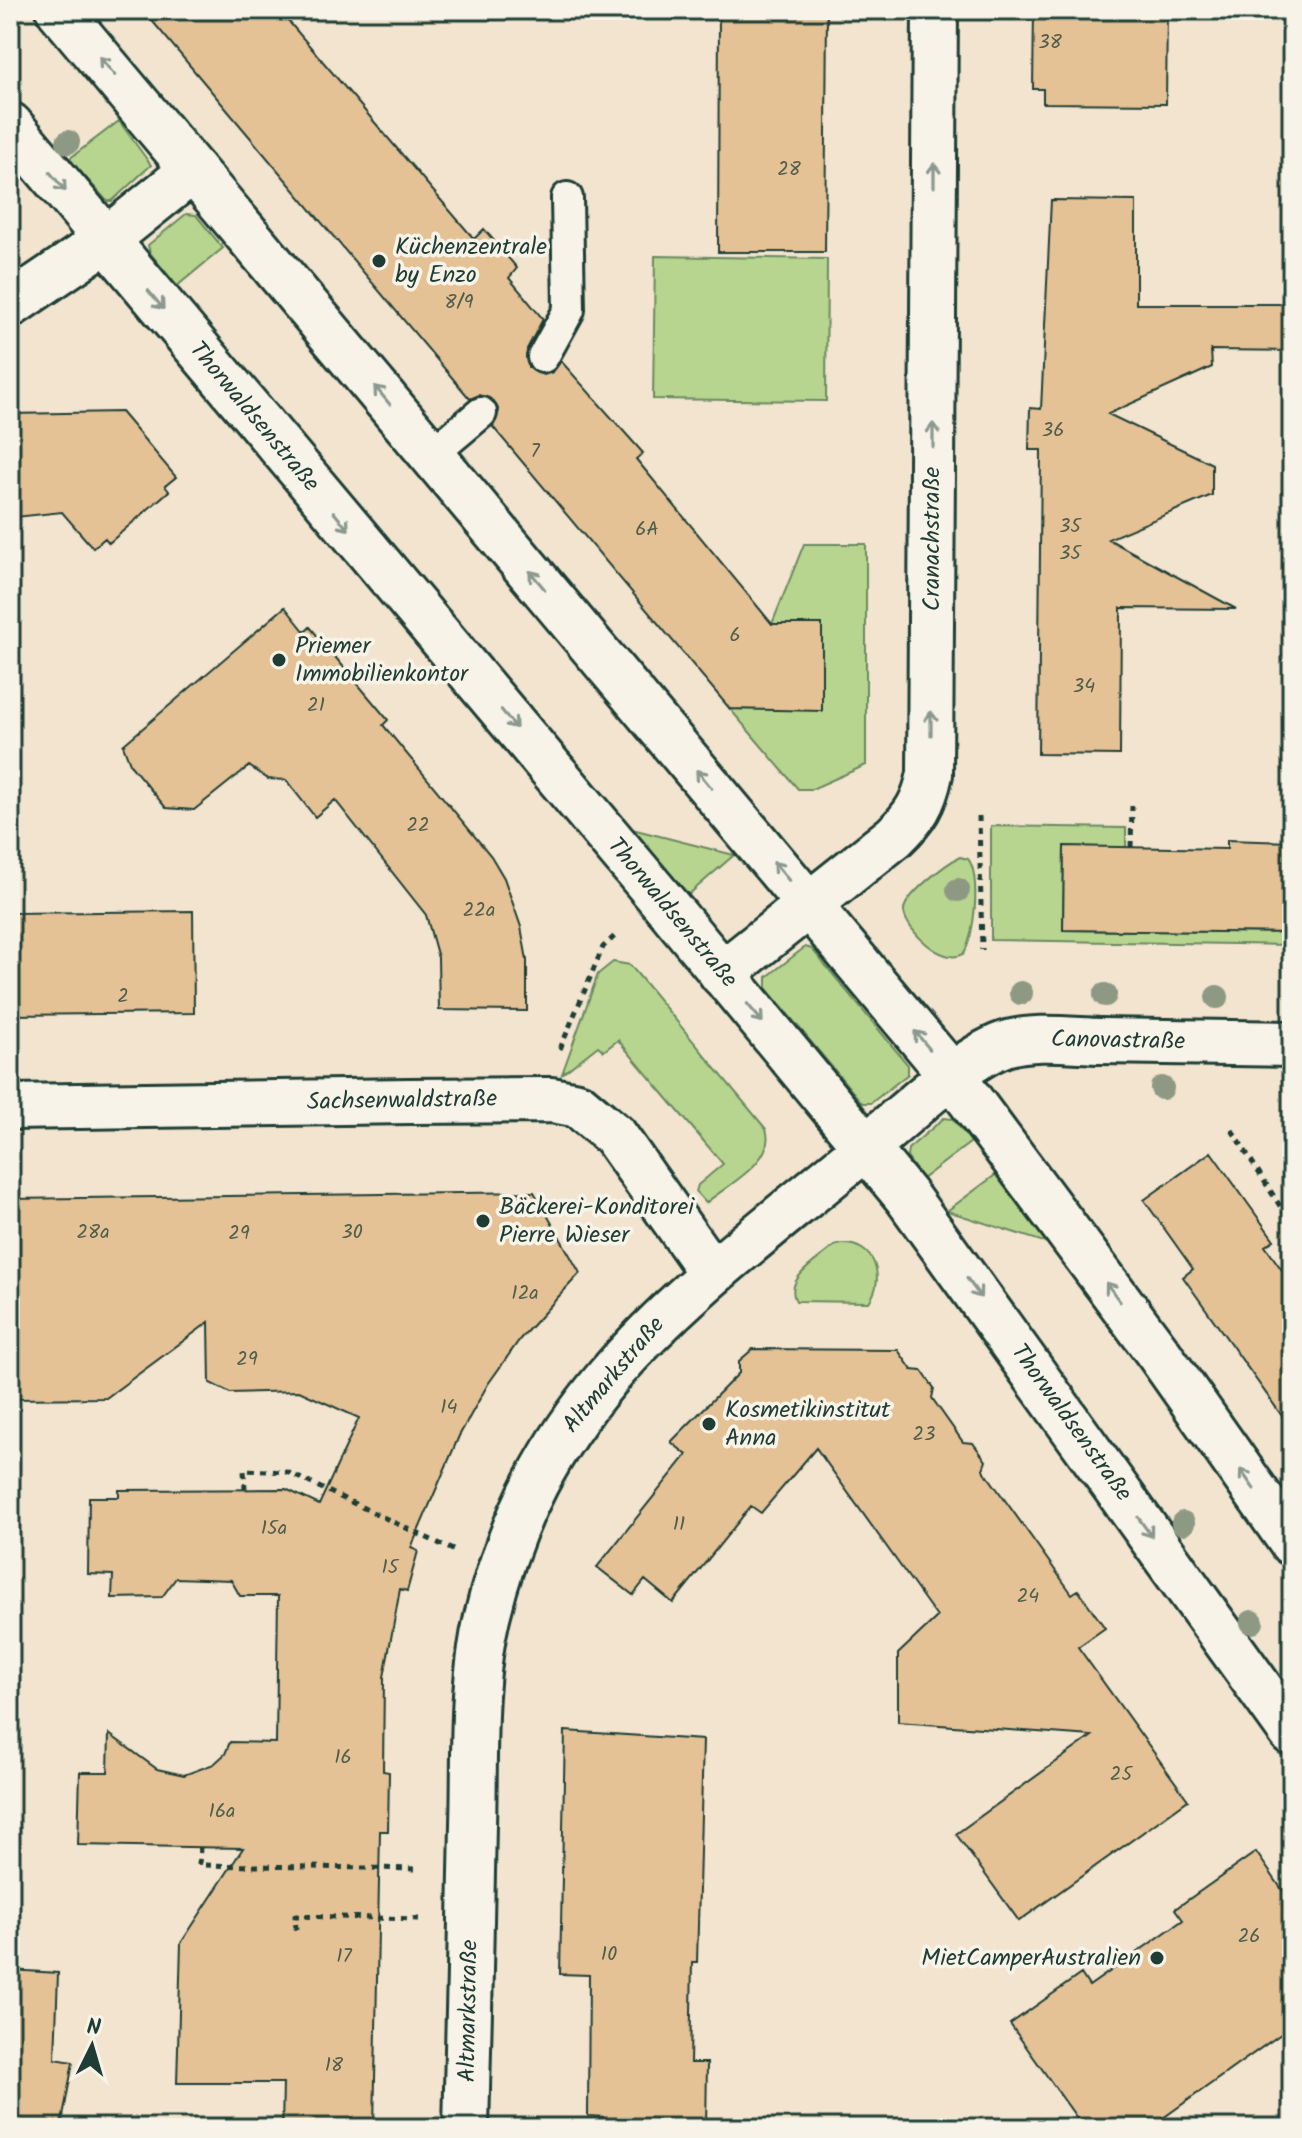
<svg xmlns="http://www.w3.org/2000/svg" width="1302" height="2138" font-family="Kalam,sans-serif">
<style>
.green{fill:#b7d58e;stroke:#6b8961;stroke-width:2}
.building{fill:#e5c296;stroke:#1f3d34;stroke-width:2}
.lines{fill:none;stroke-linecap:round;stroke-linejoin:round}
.service-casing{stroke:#1f3d34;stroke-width:36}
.minor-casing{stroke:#1f3d34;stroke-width:50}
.secondary-casing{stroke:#1f3d34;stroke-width:50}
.path{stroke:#1f3d34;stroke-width:5;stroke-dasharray:6 6;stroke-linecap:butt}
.service{stroke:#f7f3e8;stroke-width:30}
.minor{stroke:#f7f3e8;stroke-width:44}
.secondary{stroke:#f7f3e8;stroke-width:44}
.tree{fill:#8e9984}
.oneway{stroke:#8b988e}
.poi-dot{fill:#1f3d34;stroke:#f7f3e8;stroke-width:3}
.labels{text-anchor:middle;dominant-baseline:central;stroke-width:7;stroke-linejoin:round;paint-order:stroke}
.number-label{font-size:20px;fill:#505e4c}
.poi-label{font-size:24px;fill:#1f3d34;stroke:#f7f3e8;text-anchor:start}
.street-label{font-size:24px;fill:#1f3d34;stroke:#f7f3e8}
</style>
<rect width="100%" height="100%" fill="#f2e4cf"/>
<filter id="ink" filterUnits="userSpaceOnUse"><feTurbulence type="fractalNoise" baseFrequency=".0125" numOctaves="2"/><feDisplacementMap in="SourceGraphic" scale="16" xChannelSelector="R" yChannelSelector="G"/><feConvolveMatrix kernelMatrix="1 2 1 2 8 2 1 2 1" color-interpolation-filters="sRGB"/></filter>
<g filter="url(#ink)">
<!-- green -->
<path class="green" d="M119 121 151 165 112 201H107L69 159Z
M186 214 196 215 223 248 177 286 150 253 148 245Z
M655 256 827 259 826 401 653 399Z
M804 544H866V765L812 789H798L730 709 821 710 822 625 772 624Z
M991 826 1126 828V848L1064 846 1063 930 1292 933V945L991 940Z
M632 829 734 855 688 895Z
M960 857 968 859C981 873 975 939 963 954 943 966 906 930 904 912 902 897 947 863 960 857Z
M805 947 812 949 908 1065V1074L871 1103H862L767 989V977Z
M613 962 630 965 766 1129C777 1161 727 1185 706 1203L696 1192 698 1185 723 1164 618 1040 604 1051 598 1046 562 1074 598 974Z
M944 1118 953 1119 971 1142 922 1179 907 1157 908 1149Z
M998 1173 1047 1243 947 1211Z
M842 1244C875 1243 886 1278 869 1302L796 1301C783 1278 819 1260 834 1246Z"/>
<!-- building -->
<path class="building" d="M143 10H279L474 239 484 229 517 268 509 278 543 319 527 349 528 367 544 375 553 372 561 361 643 453 636 459 772 624H822V711L730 709 493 427 499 411 494 401 479 395 470 399Z
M719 10H827L825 252H718Z
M1034 10H1167L1166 104 1043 103V89H1033Z
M1051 200 1136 201V304H1292V351L1211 350 1212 367 1108 414 1212 464V495L1108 539 1236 609 1121 608 1120 755 1038 754 1041 450H1029L1030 408 1041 409Z
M121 412 176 477 165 486 169 491 109 543 105 538 93 548 62 512 16 517 15 497H10V414Z
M285 607 305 632 310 627 388 720 383 725 491 856 504 878 521 927 527 960V1011L439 1010 438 958 426 915 335 800 315 817 286 780 268 779 249 766 194 810 166 808 131 766 123 745Z
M1227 840 1292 842V933L1063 930 1064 846 1227 849Z
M193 911 194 1013 10 1015V913Z
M1211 1152 1274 1240 1265 1246 1292 1284V1430L1183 1277 1193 1269 1144 1200Z
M534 1192 580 1273 520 1339 488 1384 459 1436 411 1548 418 1551 407 1591 400 1589 384 1677 383 1771 389 1772 388 1831H380L374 2128H282L283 2083H177L181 1943 243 1848 78 1845 80 1772H108L109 1734 157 1769 184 1775 214 1764 225 1754 230 1742 276 1743 278 1596H240L231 1580 176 1578 162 1597 112 1598 113 1575 88 1574 89 1497H119V1490L286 1489 319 1505 359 1418 299 1391 230 1393 210 1383 209 1322 106 1398 10 1399V1199Z
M753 1349 898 1350 912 1370 922 1371 934 1388 932 1398 963 1442 973 1443 986 1461 983 1469 1002 1496 1072 1594 1078 1590 1105 1628 1078 1647 1188 1800 1019 1921 956 1834 1092 1736 898 1722V1654L937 1617 816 1448 761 1513 751 1506 673 1603 645 1580 633 1595 597 1567 687 1455 671 1442 739 1373V1361Z
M565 1731 703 1740 697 1962H692L690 2063H707L706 2128H603V2117L588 2116 589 1975 560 1974Z
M1256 1852 1292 1904V2026L1149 2128H1084L1010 2024 1081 1974 1089 1986 1183 1920 1175 1909Z
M10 1970 58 1973 55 2059 73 2062 61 2128H10Z"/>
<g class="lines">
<!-- service casing -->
<g class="service-casing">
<path id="service" d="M543 357 569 310 567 198
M432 454 481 413"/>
</g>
<!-- minor casing -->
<g class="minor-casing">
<path id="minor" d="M10 305 106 240 193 170
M722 974 894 837C915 817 924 803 930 774L935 10
M10 1107 409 1101 552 1100 578 1105 615 1136 711 1272
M466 2128C469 2027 471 1925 473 1824 475 1756 471 1684 487 1617 540 1391 691 1292 858 1154 895 1124 961 1059 1005 1044 1033 1035 1070 1040 1100 1041 1164 1042 1228 1043 1292 1044"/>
</g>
<!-- secondary casing -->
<g class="secondary-casing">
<path id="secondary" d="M59 10 953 1077 1159 1354 1292 1543
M10 125 670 910 906 1196 1292 1733"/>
</g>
<!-- path -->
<path class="path" d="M979 816 982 950
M1131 847 1132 806
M560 1049 603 947 617 934
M1232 1130 1292 1225
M245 1489 244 1470 287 1472 453 1550
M1285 1783 1292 1793
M200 1847 199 1865 420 1869
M296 1930 295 1916 419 1919"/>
<!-- service -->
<use href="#service" class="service"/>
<!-- minor -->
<use href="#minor" class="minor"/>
<!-- secondary -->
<use href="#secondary" class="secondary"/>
</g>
<!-- trees -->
<g class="tree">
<circle cx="68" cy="142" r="12"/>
<circle cx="958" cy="890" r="12"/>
<circle cx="1021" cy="993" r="12"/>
<circle cx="1105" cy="995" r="12"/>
<circle cx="1217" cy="997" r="12"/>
<circle cx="1162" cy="1088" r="12"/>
<circle cx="1183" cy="1523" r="12"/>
<circle cx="1252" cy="1622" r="12"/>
</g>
<!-- one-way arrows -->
<defs><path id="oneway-shaft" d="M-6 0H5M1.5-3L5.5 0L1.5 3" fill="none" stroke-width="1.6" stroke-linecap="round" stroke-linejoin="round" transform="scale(2)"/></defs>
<g class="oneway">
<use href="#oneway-shaft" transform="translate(107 66) rotate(-130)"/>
<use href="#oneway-shaft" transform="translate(934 175) rotate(-90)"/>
<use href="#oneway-shaft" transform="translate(58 182) rotate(50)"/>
<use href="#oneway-shaft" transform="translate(156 300) rotate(50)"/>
<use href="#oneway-shaft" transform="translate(382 395) rotate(-130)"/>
<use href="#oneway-shaft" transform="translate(933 435) rotate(-90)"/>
<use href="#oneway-shaft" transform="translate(341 521) rotate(50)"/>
<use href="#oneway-shaft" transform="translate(537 580) rotate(-130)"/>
<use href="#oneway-shaft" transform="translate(509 719) rotate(50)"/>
<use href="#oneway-shaft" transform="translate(931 723) rotate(-90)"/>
<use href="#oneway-shaft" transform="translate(704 779) rotate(-130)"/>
<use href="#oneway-shaft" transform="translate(781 871) rotate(-130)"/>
<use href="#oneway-shaft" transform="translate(755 1013) rotate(50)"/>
<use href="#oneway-shaft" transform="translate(922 1040) rotate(-130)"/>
<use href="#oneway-shaft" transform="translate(974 1288) rotate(54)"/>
<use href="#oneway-shaft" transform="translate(1113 1292) rotate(-126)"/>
<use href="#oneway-shaft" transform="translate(1247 1479) rotate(-125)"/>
<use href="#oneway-shaft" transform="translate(1145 1527) rotate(54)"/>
</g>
</g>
<!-- markers -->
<g class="poi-dot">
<circle cx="379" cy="261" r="8"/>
<circle cx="279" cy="660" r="8"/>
<circle cx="483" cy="1221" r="8"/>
<circle cx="709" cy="1424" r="8"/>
<circle cx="1157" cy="1958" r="8"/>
</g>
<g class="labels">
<!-- number labels -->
<g class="number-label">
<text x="1050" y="43">38</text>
<text x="789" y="170">28</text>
<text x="459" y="303">8/9</text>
<text x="1053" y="431">36</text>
<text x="535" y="452">7</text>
<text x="1070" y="527">35</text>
<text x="647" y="530">6A</text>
<text x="1070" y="554">35</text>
<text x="735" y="636">6</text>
<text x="1084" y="687">34</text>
<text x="316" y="706">21</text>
<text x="418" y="826">22</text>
<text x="479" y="911">22a</text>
<text x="123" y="997">2</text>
<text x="93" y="1233">28a</text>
<text x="352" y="1233">30</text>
<text x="239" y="1234">29</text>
<text x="525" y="1294">12a</text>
<text x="247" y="1360">29</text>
<text x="449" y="1408">14</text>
<text x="924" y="1435">23</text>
<text x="679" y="1525">11</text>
<text x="274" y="1529">15a</text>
<text x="390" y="1568">15</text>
<text x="1028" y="1597">24</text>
<text x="343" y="1758">16</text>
<text x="1121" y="1775">25</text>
<text x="222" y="1812">16a</text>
<text x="1249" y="1937">26</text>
<text x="609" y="1955">10</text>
<text x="344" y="1957">17</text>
<text x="334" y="2066">18</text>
</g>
<!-- poi labels -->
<g class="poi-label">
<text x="395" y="247">Küchenzentrale<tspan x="395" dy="28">by Enzo</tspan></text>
<text x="295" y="646">Priemer<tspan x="295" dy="28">Immobilienkontor</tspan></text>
<text x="499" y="1207">Bäckerei-Konditorei<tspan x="499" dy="28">Pierre Wieser</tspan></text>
<text x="725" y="1410">Kosmetikinstitut<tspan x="725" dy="28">Anna</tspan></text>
<text x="1141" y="1958" text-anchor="end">MietCamperAustralien</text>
</g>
<!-- street labels -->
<g class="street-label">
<text transform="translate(254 417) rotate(50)">Thorwaldsenstraße</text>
<text transform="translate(932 539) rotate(-90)">Cranachstraße</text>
<text transform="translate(672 913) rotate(50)">Thorwaldsenstraße</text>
<text transform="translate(1118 1041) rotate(1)">Canovastraße</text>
<text transform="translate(402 1101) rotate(-1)">Sachsenwaldstraße</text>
<text transform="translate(614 1375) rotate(-50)">Altmarkstraße</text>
<text transform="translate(1071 1423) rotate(54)">Thorwaldsenstraße</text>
<text transform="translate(469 2011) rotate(-89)">Altmarkstraße</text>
</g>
</g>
<!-- margin -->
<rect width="1302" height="2138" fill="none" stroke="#f7f3e8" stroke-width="40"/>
<rect x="20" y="20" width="1262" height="2098" fill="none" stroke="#1f3d34" stroke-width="3" filter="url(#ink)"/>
<!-- north arrow -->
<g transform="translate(92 2046) rotate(5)" stroke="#f7f3e8" stroke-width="6" paint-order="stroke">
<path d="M0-6L14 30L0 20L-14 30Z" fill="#1f3d34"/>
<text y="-12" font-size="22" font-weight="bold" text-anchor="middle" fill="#1f3d34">N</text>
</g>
</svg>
